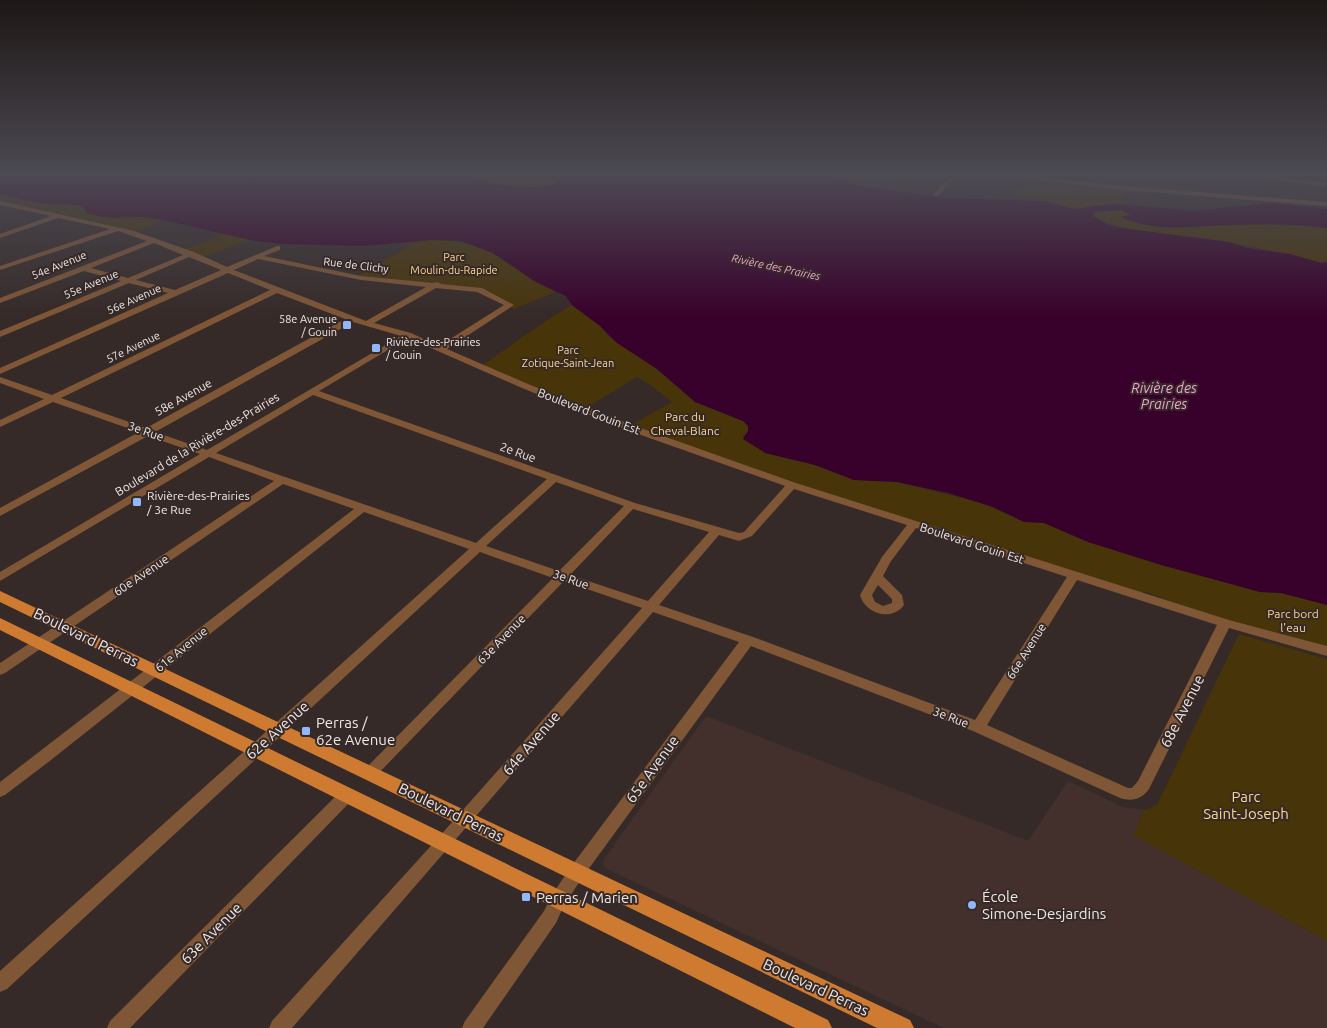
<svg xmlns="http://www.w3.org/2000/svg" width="1327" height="1028" font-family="Ubuntu,sans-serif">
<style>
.built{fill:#43302c}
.green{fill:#473408}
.water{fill:#38012b}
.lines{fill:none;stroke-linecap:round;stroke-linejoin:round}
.minor{fill:#7f5636;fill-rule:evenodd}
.major{fill:#ce7a31;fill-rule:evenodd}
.poi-dot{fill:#91b8fd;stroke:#362a28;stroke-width:2}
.labels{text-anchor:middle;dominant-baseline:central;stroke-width:4;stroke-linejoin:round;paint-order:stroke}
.far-park-label{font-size:11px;fill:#fcd68b;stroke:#362a28}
.far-street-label{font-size:11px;fill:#efe7e5;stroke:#362a28}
.far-water-label{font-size:11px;font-style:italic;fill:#f79fda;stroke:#362a28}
.far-poi-label{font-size:11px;fill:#efe7e5;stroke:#362a28;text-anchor:end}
.street-label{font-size:12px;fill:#efe7e5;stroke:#362a28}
.park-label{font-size:12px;fill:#fcd68b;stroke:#362a28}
.poi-label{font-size:12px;fill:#efe7e5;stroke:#362a28;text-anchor:start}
.water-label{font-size:14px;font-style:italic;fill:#f79fda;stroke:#362a28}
.near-street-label{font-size:15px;fill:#efe7e5;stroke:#362a28}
.near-poi-label{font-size:15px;fill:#efe7e5;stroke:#362a28;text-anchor:start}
.near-park-label{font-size:15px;fill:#fcd68b;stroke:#362a28}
</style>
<rect width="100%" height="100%" fill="#362a28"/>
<!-- built -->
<path class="built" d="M843 173H909L908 175 918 177 903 192 834 180Z
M706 716 1028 841 1068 781 1123 807 1144 810 1133 835 1327 941V1028H944L607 869 603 865 604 859Z"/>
<!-- green -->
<path class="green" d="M456 173H534L556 180V184L510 187Z
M1025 177 1123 188 1124 205 1075 209 1044 201 1014 199Z
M0 194 40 203 77 205 163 220 132 232 0 204Z
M1121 210 1131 215 1122 217 1162 228 1258 224 1327 228V262C1315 263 1302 256 1290 254 1269 249 1249 247 1229 242 1184 232 1136 239 1093 216L1095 212Z
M225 234 249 240 201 258 181 251Z
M431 240C468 239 493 251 523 272 534 279 543 287 556 292L513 309 510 305 485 291 356 277 416 242Z
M572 305 600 326 608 336 657 369 695 402 743 421 748 426V431L743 436 746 442 754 444 765 453 815 465 854 480 897 482 982 503 1024 522 1044 523 1088 542 1260 592 1281 593 1327 605V652L1225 623 1144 591 1142 593 914 524 628 427 672 402 652 386 637 377 584 409 480 367C511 346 540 323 572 305Z
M1239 634 1327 659V941L1133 835 1144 810 1150 809 1158 803Z"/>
<!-- water -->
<path class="water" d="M0 173H456C489 183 522 192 556 184V180L534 173H774L783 175 803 173 822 174 864 187 947 198 1044 201 1075 209 1099 205 1117 204 1194 211 1269 203 1327 209V228C1295 223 1263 224 1231 225 1194 226 1155 233 1121 217L1131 214 1121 210 1095 212 1093 216 1109 225 1122 228 1229 242 1248 248 1290 254 1321 263 1327 262V605L1281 593 1260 592 1161 565 1088 542 1044 523 1024 522 993 507 948 493 897 482 854 480 815 465 765 453 743 439 748 431V426L743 421 695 402 657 369 617 343 600 326 572 305 566 296 534 281 493 253 461 241 431 240 363 246 284 244 255 241 163 220 142 217 111 218 88 214 83 207 77 205 40 203 0 194Z"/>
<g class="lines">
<!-- minor -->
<path class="minor" d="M838 173H844L839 177H835L834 176Z
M954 173H960L938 196H934V194Z
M989 173H1005L1123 186 1327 202V206L1123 190 992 175Z
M1226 173H1241L1327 183V187Z
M0 201 134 231 194 252 227 267 277 246H280V250L264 256 361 276 433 283 437 282 441 284 482 288 514 305 447 349 528 384 632 425 796 483 1229 620 1327 646V656L1229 628 1149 789C1142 799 1132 802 1120 798L973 731 751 646 582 878 564 905 556 923 483 1028H462L465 1021 544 911 552 895 570 868 739 642 653 612 292 1028H269L272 1021 438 838 642 608 564 581 375 777 370 779 365 777 362 773 365 769 553 578 480 552 7 989 0 992V971L469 549 364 512 51 760 5 795 0 797V782L354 509 283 484 5 673 0 675V663L274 481 209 457 0 581V572L200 454 148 436 0 516V508L139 432 53 402 0 427V420L44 399 0 383V377L52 395 270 290 228 273 0 374V368L168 293 129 283 0 337V331L121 281 84 271 0 303V298L147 241 118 231 0 270V266L110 229 58 218 0 238V234L51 216 0 205ZM154 243 183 255 128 278 91 268ZM189 257 221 270 175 290 136 280ZM258 259 361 280 426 287 366 321 234 270ZM436 288 477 292 504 305 439 346 411 333 374 323ZM277 293 345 319 146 428 61 398ZM353 322 401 336 207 450 155 432ZM408 338 522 388 624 429 785 486 744 532 739 533 635 503 319 391ZM313 395 547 479 476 543 216 453ZM556 482 624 506 559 571 486 546ZM794 489 907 525 882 557 860 595C865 614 892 622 904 605L902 595 883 576 891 561 916 528 1067 577 975 720 753 637 659 605 719 535 739 541 752 536ZM633 509 709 532 648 601 570 575ZM1077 580 1217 625 1138 781 1132 788H1128L987 725ZM878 585 892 599V603L883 606 875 602 872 595Z
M347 789 353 791 355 795 353 799 130 1028H107L110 1021 341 791Z"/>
<!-- major -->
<path class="major" d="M0 591 910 1020 914 1028H877L0 602Z
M0 618 828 1020 832 1028H795L0 630Z"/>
</g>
<!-- sky -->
<linearGradient id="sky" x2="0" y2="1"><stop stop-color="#1e1716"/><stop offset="0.55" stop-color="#4c4a53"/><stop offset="1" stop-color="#4c4a53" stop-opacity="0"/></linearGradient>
<rect width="1327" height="317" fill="url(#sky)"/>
<!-- markers -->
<g class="poi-dot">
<rect x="342" y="320" width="10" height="10" rx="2.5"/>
<rect x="371" y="343" width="10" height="10" rx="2.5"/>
<rect x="132" y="497" width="10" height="10" rx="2.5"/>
<rect x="301" y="726" width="10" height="10" rx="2.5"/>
<rect x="521" y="892" width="10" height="10" rx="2.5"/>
<circle cx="972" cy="905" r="5"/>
</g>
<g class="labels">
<!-- far-park labels -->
<g class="far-park-label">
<text x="454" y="257">Parc<tspan x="454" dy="13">Moulin-du-Rapide</tspan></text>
<text x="568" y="350">Parc<tspan x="568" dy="13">Zotique-Saint-Jean</tspan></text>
</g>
<!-- far-street labels -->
<g class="far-street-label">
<text transform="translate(59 265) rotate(-22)">54e Avenue</text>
<text transform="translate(356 265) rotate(7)">Rue de Clichy</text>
<text transform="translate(91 284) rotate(-23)">55e Avenue</text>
<text transform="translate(134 299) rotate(-24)">56e Avenue</text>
<text transform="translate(133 347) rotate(-26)">57e Avenue</text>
</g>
<!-- far-water labels -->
<g class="far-water-label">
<text transform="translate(776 267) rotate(12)">Rivière des Prairies</text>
</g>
<!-- far-poi labels -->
<g class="far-poi-label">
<text x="337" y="319">58e Avenue<tspan x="337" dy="13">/ Gouin</tspan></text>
<text x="386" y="342" text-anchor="start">Rivière-des-Prairies<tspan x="386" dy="13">/ Gouin</tspan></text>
</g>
<!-- street labels -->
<g class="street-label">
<text transform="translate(183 397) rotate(-29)">58e Avenue</text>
<text transform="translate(589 411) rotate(21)">Boulevard Gouin Est</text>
<text transform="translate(146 431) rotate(19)">3e Rue</text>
<text transform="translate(197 444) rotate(-31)">Boulevard de la Rivière-des-Prairies</text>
<text transform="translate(518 452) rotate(20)">2e Rue</text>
<text transform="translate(972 543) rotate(18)">Boulevard Gouin Est</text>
<text transform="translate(141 575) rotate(-34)">60e Avenue</text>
<text transform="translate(571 579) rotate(19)">3e Rue</text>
<text transform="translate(501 639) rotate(-46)">63e Avenue</text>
<text transform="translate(181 649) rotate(-39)">61e Avenue</text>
<text transform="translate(1026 651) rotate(-58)">66e Avenue</text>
<text transform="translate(951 717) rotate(21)">3e Rue</text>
</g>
<!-- park labels -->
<g class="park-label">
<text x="685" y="416">Parc du<tspan x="685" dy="14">Cheval-Blanc</tspan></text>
<text x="1293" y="613">Parc bord<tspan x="1293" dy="14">l'eau</tspan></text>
</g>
<!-- poi labels -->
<g class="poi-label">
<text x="147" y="495">Rivière-des-Prairies<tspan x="147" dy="14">/ 3e Rue</tspan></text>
</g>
<!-- water labels -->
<g class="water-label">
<text x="1164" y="388">Rivière des<tspan x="1164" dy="16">Prairies</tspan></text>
</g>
<!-- near-street labels -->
<g class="near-street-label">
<text transform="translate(86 637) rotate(26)">Boulevard Perras</text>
<text transform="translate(1182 711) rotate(-63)">68e Avenue</text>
<text transform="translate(277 730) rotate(-42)">62e Avenue</text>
<text transform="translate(531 743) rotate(-49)">64e Avenue</text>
<text transform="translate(652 769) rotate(-54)">65e Avenue</text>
<text transform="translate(451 812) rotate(26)">Boulevard Perras</text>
<text transform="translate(211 933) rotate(-45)">63e Avenue</text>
<text transform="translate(816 987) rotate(25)">Boulevard Perras</text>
</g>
<!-- near-poi labels -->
<g class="near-poi-label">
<text x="316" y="722">Perras /<tspan x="316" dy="17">62e Avenue</tspan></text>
<text x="982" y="896">École<tspan x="982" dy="17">Simone-Desjardins</tspan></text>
<text x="536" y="897">Perras / Marien</text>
</g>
<!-- near-park labels -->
<g class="near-park-label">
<text x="1246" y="796">Parc<tspan x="1246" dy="17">Saint-Joseph</tspan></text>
</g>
</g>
</svg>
